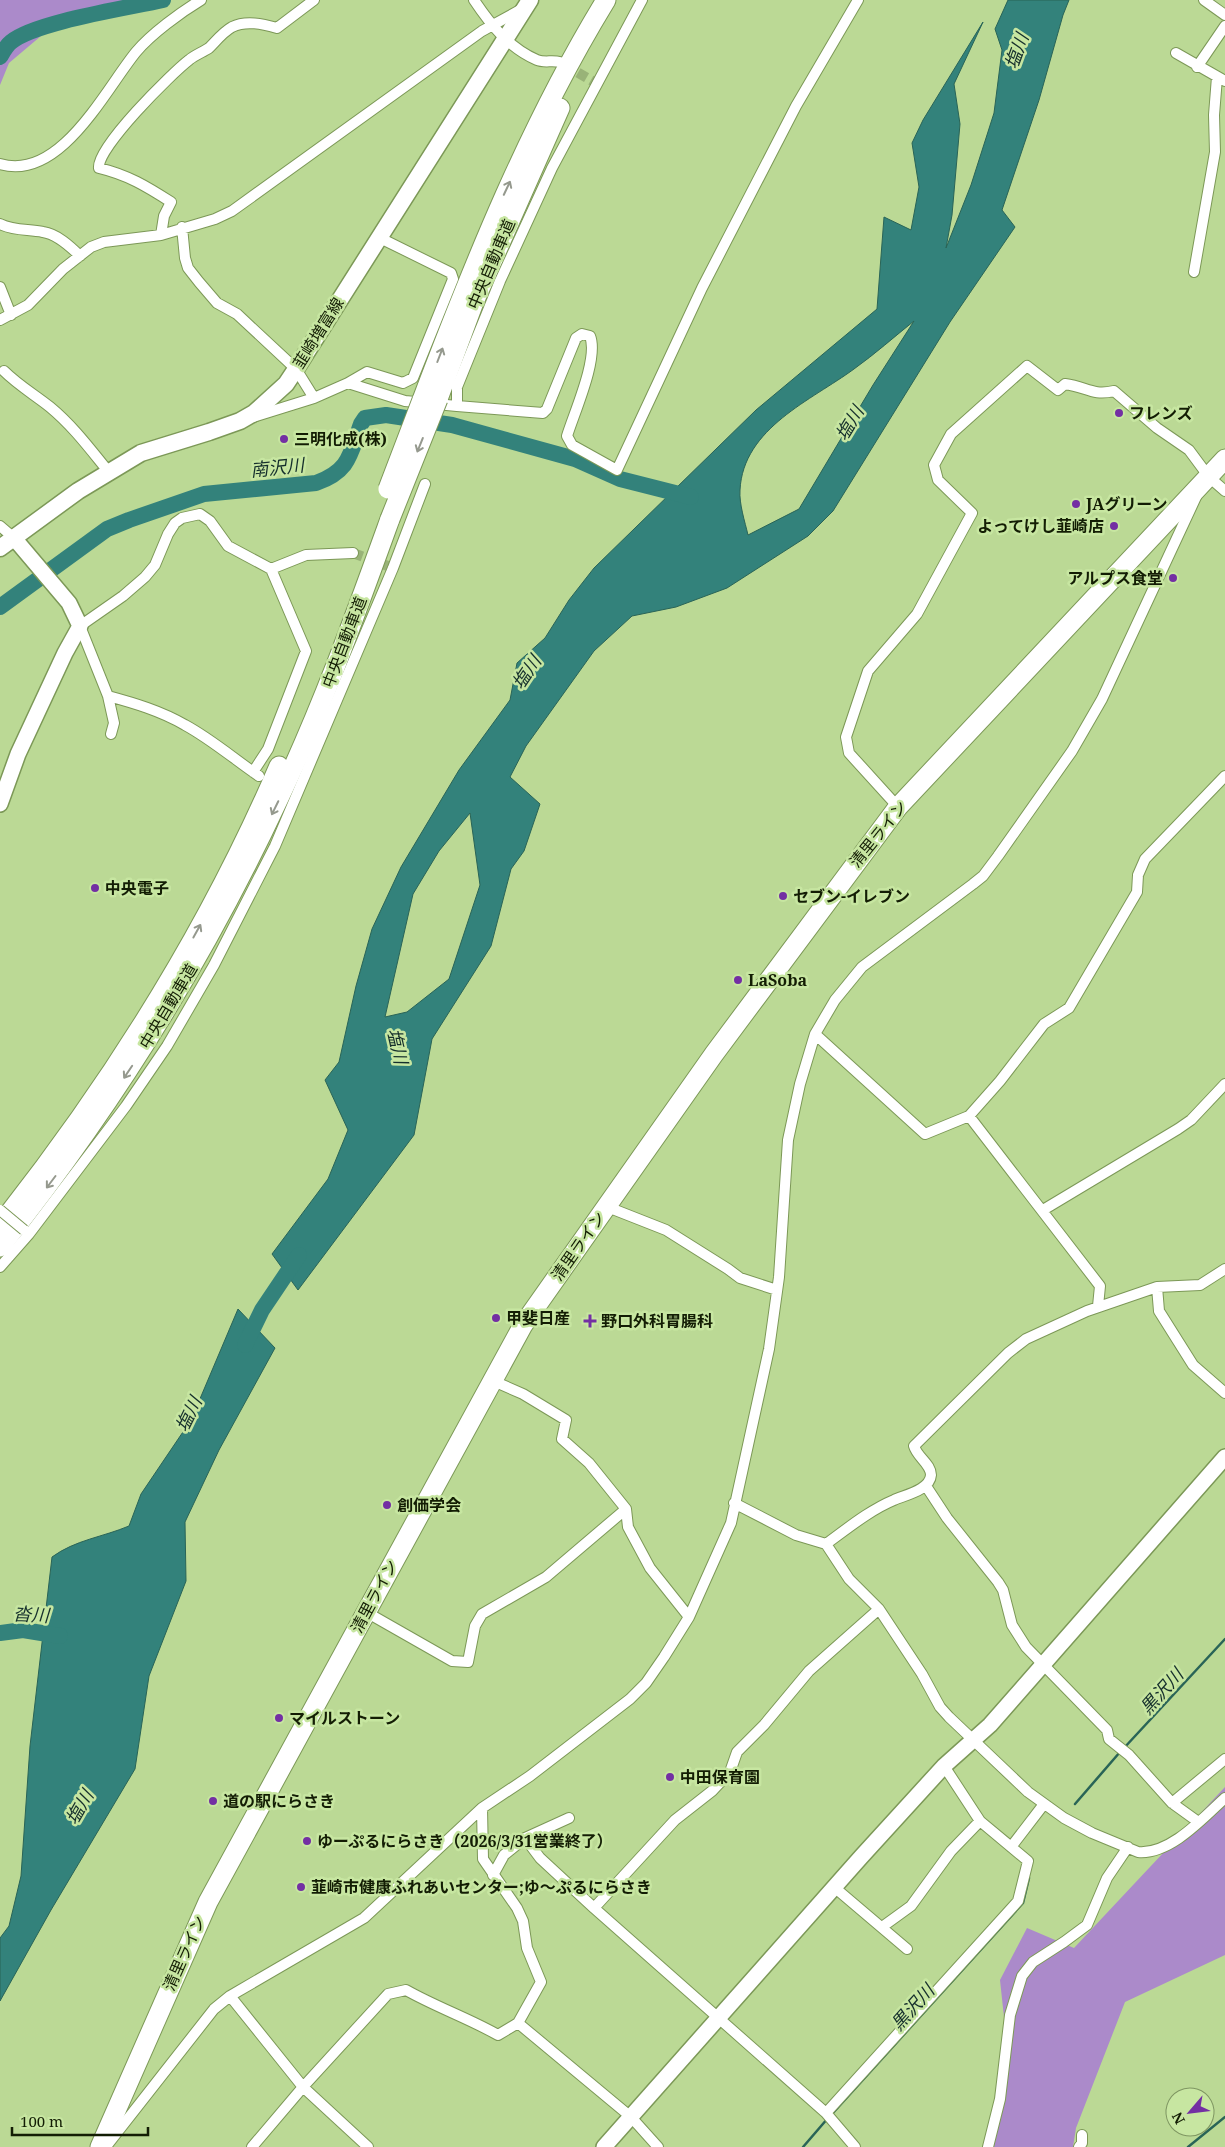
<svg xmlns="http://www.w3.org/2000/svg" width="1225" height="2147" font-family="'Noto Serif','Noto Sans JP',serif">
<style>
.green{fill:#ab8aca}
.water{fill:#33827b;stroke:#296457;fill-rule:evenodd}
.lines{fill:none;stroke-linecap:round;stroke-linejoin:round}
.stream{stroke:#296457;stroke-width:2.5}
.river{stroke:#33827b;stroke-width:16}
.street-tunnel{stroke:#99b378;stroke-width:10;stroke-dasharray:10 5;stroke-linecap:butt}
.street-casing{stroke:#7c9857;stroke-width:12}
.secondary-casing{stroke:#7c9857;stroke-width:18}
.primary-casing{stroke:#7c9857;stroke-width:19}
.highway-casing{stroke:#7c9857;stroke-width:21}
.street{stroke:#fff;stroke-width:10}
.secondary{stroke:#fff;stroke-width:15}
.primary{stroke:#fff;stroke-width:16}
.highway{stroke:#fff;stroke-width:19}
.street-bridge-casing{stroke:#7c9857;stroke-width:12;stroke-linecap:butt}
.highway-bridge-casing{stroke:#7c9857;stroke-width:21;stroke-linecap:butt}
.street-bridge{stroke:#fff;stroke-width:10}
.highway-bridge{stroke:#fff;stroke-width:19}
.oneway{stroke:#95998e}
.poi-dot{fill:#732fa3;stroke:#c7e6a1;stroke-width:2}
.labels{text-anchor:middle;dominant-baseline:central;stroke-width:5;stroke-linejoin:round;paint-order:stroke}
.street-label{font-size:16px;fill:#131d04;stroke:#c7e6a1}
.poi-label{font-size:16px;font-weight:bold;fill:#131d04;stroke:#c7e6a1;text-anchor:start}
.water-label{font-size:18px;font-style:italic;fill:#152f2c;stroke:#c7e6a1}
</style>
<rect width="100%" height="100%" fill="#bbd995"/>
<!-- green -->
<path class="green" d="M0 0H127L67 14 9 63 0 85Z
M1225 1787V1955L1125 2002 1076 2128 1073 2147H991L1009 2064 1000 1980 1027 1928 1074 1948Z"/>
<!-- water -->
<path class="water" d="M1008 0H1069L1063 15 1039 100 1002 210 1015 227 950 322 833 511 808 536 727 588 676 607 632 616 594 651 526 746 510 777 540 804 524 851 511 869 491 946 432 1039 414 1135 298 1290 272 1254 328 1179 348 1130 325 1080 339 1062 356 986 372 929 401 867 459 770 510 700 517 663 545 638 569 600 594 568 756 410 877 309 884 217 911 230 919 187 912 143 923 120 983 22 954 84 960 124 952 215 946 248 971 185 994 113 1002 50 995 29ZM914 321 873 385 799 509 748 535C745 522 739 504 740 490 743 428 812 400 854 369 875 354 894 337 914 321ZM470 813 480 885 449 979 407 1012 385 1017 413 894 439 851Z
M238 1309 275 1348 219 1450 185 1522 186 1581 149 1676 135 1769 51 1910 0 2001V1938L9 1926 21 1876 30 1746 52 1557C75 1540 103 1537 129 1526L141 1494 191 1420Z"/>
<g class="lines">
<!-- stream -->
<path class="stream" d="M1124 1748 1225 1639
M1075 1804 1120 1752
M832 2114 1023 1903 1029 1878
M803 2147 828 2118
M1188 2147 1225 2117"/>
<!-- river -->
<path class="river" d="M0 57C3 52 6 46 11 42 35 22 128 8 163 0
M0 607 107 529 129 520 204 494 316 483C350 471 350 454 361 424L365 418 386 415 452 425 575 459 620 479 691 497
M245 1345 262 1310 299 1255
M0 1633 23 1630 60 1636"/>
<!-- street-tunnel -->
<path class="street-tunnel" d="M565 65 594 82
M353 553 393 568"/>
<!-- street casing -->
<g class="street-casing">
<path id="street" d="M474 0C490 24 509 48 537 60 544 63 552 60 560 62
M1204 0 1225 15
M1176 53 1225 81
M1197 67 1225 26
M0 164C60 182 105 90 136 52 151 34 181 12 201 0
M0 224C14 231 28 229 43 232 57 234 70 246 80 256
M182 227 185 258 188 268 199 282 217 303 237 314 296 369 314 398
M161 235 164 216 171 202C146 186 128 175 99 168 96 148 172 73 189 60 195 55 203 52 209 48 216 41 223 32 232 27 246 20 263 24 277 28L314 0
M1194 272 1215 152 1214 115 1217 77
M0 287 11 315
M0 320 28 305 63 269 91 247 104 242 161 235 215 219 232 211 482 31 522 9
M4 371C18 385 35 395 50 407 73 426 90 449 108 471
M348 383 367 372 403 383 413 378 453 279 451 273 378 237
M457 406 543 413 547 409 576 338 582 334 590 336C599 358 574 413 567 436L572 445 617 470 702 288 796 106 858 0
M253 417 314 398 348 383 405 401 457 406V387L500 281 552 168 642 0
M0 526 14 538
M271 569 306 555 353 553
M108 696 114 723 111 734
M253 772 268 749 306 651 271 569 228 546 210 521 200 514 182 518 175 523 168 534 155 565 145 577 123 596 80 626 108 696C134 703 161 711 185 725 211 739 234 759 259 776
M898 807 849 753 846 737 868 671 917 614 972 513 938 480 934 465 951 434 1027 366 1058 390 1065 384C1087 387 1092 396 1114 391L1157 428 1189 450 1209 477 1225 491
M815 1034 925 1134 969 1116 1000 1081 1044 1024 1069 1008 1137 892 1138 875 1145 859 1225 776
M969 1116 1100 1286 1098 1306
M605 1206 666 1230 728 1269 740 1278 777 1290
M1043 1210 1178 1129 1191 1120 1225 1084
M0 1267 29 1234 126 1106 167 1046 214 965 275 846 393 568 425 484
M1157 1287 1159 1311 1193 1365 1225 1393
M491 1380 523 1394 566 1420 562 1439 589 1463 626 1509 628 1527 650 1568 689 1617
M926 1486 947 1518 998 1582 1003 1590 1012 1625 1026 1647 1107 1730 1109 1739 1129 1755 1172 1803 1197 1821
M734 1503 796 1535 826 1544 849 1579 879 1609 922 1674 940 1707 949 1717 1028 1792 1064 1818 1092 1833 1138 1852C1170 1855 1203 1818 1225 1798
M826 1544C848 1528 870 1510 894 1500 905 1495 930 1490 931 1475 931 1464 917 1457 914 1446L1008 1353 1026 1339 1087 1311 1157 1287 1200 1285 1225 1269
M366 1612 452 1661 468 1662 475 1626 482 1614 546 1577 626 1509
M1172 1803 1225 1759
M482 1808 483 1859 517 1908 523 1921 527 1948 541 1982 518 2023 631 2117 658 2147
M525 1838 540 1858 594 1908 826 2113 855 2147
M1011 1847 1044 1804
M493 1875 504 1855 525 1838 569 1818
M834 1887 907 1949
M594 1908 675 1820 712 1791 730 1772 737 1752 764 1725 809 1671 879 1609
M882 1927 911 1906 951 1851 980 1821
M230 1996 303 2087 368 2147
M826 2113 1018 1901 1028 1861 980 1821 944 1766
M108 2144 214 2009 230 1996 364 1918 482 1808 530 1776 630 1699 646 1683 664 1657 689 1617 731 1523 769 1349 779 1277 788 1140 800 1084 815 1034 835 1000 862 967 973 884 983 876 998 856 1072 751 1102 699 1196 497
M252 2147 303 2087 388 1994 406 1990C436 2007 468 2018 498 2035L518 2023
M988 2147 1000 2099 1010 2015 1022 1976 1033 1962 1064 1942 1087 1925 1107 1878 1128 1847
M1079 2147 1082 2143V2135"/>
</g>
<!-- secondary casing -->
<g class="secondary-casing">
<path id="secondary" d="M0 804 18 754 65 653 80 626 69 603 14 538
M604 2147 861 1857 944 1766 990 1725 1225 1457"/>
</g>
<!-- primary casing -->
<g class="primary-casing">
<path id="primary" d="M0 548 78 491 141 453 209 432 240 421 254 413 286 384 296 369 530 0"/>
</g>
<!-- highway casing -->
<g class="highway-casing">
<path id="highway" d="M438 399 474 302 560 108
M422 400C474 263 529 126 606 0
M0 1225C111 1085 208 931 279 766
M0 1247C111 1108 204 959 279 798 322 708 356 613 390 519
M100 2147 208 1902 523 1325 714 1054 898 807 1225 459"/>
</g>
<!-- street -->
<use href="#street" class="street"/>
<!-- secondary -->
<use href="#secondary" class="secondary"/>
<!-- primary -->
<use href="#primary" class="primary"/>
<!-- highway -->
<use href="#highway" class="highway"/>
<!-- street-bridge casing -->
<g class="street-bridge-casing">
<path id="street-bridge" d="M0 1210 24 1230"/>
</g>
<!-- highway-bridge casing -->
<g class="highway-bridge-casing">
<path id="highway-bridge" d="M388 489 422 400
M390 519 438 399"/>
</g>
<!-- street-bridge -->
<use href="#street-bridge" class="street-bridge"/>
<!-- highway-bridge -->
<use href="#highway-bridge" class="highway-bridge"/>
</g>
<!-- one-way arrows -->
<defs><path id="oneway-shaft" d="M-6 0H5M1.5-3L5.5 0L1.5 3" fill="none" stroke-width="1.6" stroke-linecap="round" stroke-linejoin="round" transform="scale(1.25)"/></defs>
<g class="oneway">
<use href="#oneway-shaft" transform="translate(507 188) rotate(-65)"/>
<use href="#oneway-shaft" transform="translate(440 355) rotate(-69)"/>
<use href="#oneway-shaft" transform="translate(420 445) rotate(112)"/>
<use href="#oneway-shaft" transform="translate(275 808) rotate(116)"/>
<use href="#oneway-shaft" transform="translate(197 931) rotate(-61)"/>
<use href="#oneway-shaft" transform="translate(128 1072) rotate(124)"/>
<use href="#oneway-shaft" transform="translate(51 1182) rotate(127)"/>
</g>
<!-- markers -->
<g class="poi-dot">
<circle cx="1119" cy="413" r="5"/>
<circle cx="284" cy="439" r="5"/>
<circle cx="1076" cy="504" r="5"/>
<circle cx="1114" cy="526" r="5"/>
<circle cx="1173" cy="578" r="5"/>
<circle cx="95" cy="888" r="5"/>
<circle cx="783" cy="896" r="5"/>
<circle cx="738" cy="980" r="5"/>
<circle cx="496" cy="1318" r="5"/>
<path d="M587.5 1313.5h5v5h5v5h-5v5h-5v-5h-5v-5h5z"/>
<circle cx="387" cy="1505" r="5"/>
<circle cx="279" cy="1718" r="5"/>
<circle cx="670" cy="1777" r="5"/>
<circle cx="213" cy="1801" r="5"/>
<circle cx="307" cy="1841" r="5"/>
<circle cx="301" cy="1887" r="5"/>
</g>
<g class="labels">
<!-- street labels -->
<g class="street-label">
<text transform="translate(491 264) rotate(-67)">中央自動車道</text>
<text transform="translate(318 333) rotate(-58)">韮崎増富線</text>
<text transform="translate(344 642) rotate(-69)">中央自動車道</text>
<text transform="translate(878 834) rotate(-51)">清里ライン</text>
<text transform="translate(168 1006) rotate(-59)">中央自動車道</text>
<text transform="translate(578 1246) rotate(-55)">清里ライン</text>
<text transform="translate(374 1596) rotate(-62)">清里ライン</text>
<text transform="translate(184 1953) rotate(-66)">清里ライン</text>
</g>
<!-- poi labels -->
<g class="poi-label">
<text x="1129" y="413">フレンズ</text>
<text x="294" y="439">三明化成(株)</text>
<text x="1086" y="504">JAグリーン</text>
<text x="1104" y="526" text-anchor="end">よってけし韮崎店</text>
<text x="1163" y="578" text-anchor="end">アルプス食堂</text>
<text x="105" y="888">中央電子</text>
<text x="793" y="896">セブン-イレブン</text>
<text x="748" y="980">LaSoba</text>
<text x="506" y="1318">甲斐日産</text>
<text x="601" y="1321">野口外科胃腸科</text>
<text x="397" y="1505">創価学会</text>
<text x="289" y="1718">マイルストーン</text>
<text x="680" y="1777">中田保育園</text>
<text x="223" y="1801">道の駅にらさき</text>
<text x="317" y="1841">ゆーぷるにらさき（2026/3/31営業終了）</text>
<text x="311" y="1887">韮崎市健康ふれあいセンター;ゆ～ぷるにらさき</text>
</g>
<!-- water labels -->
<g class="water-label">
<text transform="translate(1016 51) rotate(-70)">塩川</text>
<text transform="translate(849 423) rotate(-59)">塩川</text>
<text transform="translate(277 467) rotate(-6)">南沢川</text>
<text transform="translate(526 672) rotate(-56)">塩川</text>
<text transform="translate(398 1046) rotate(77)">塩川</text>
<text transform="translate(188 1414) rotate(-64)">塩川</text>
<text transform="translate(31 1614) rotate(3)">沓川</text>
<text transform="translate(1161 1691) rotate(-48)">黒沢川</text>
<text transform="translate(79 1807) rotate(-60)">塩川</text>
<text transform="translate(912 2007) rotate(-48)">黒沢川</text>
</g>
</g>
<!-- north arrow -->
<g transform="translate(1190 2112) rotate(242)"><circle r="24" fill="#c7e6a1" stroke="#7f9662"/>
<path d="M0-4L9 19L0 12L-9 19Z" fill="#732fa3"/>
<text y="-8" font-size="14" font-weight="bold" text-anchor="middle" fill="#131d04">N</text>
</g>
<!-- scale -->
<path d="M12 2127v8h136v-8" fill="none" stroke="#131d04" stroke-width="2.5"/>
<text x="20" y="2127" font-size="15" fill="#131d04" stroke="#c7e6a1" stroke-width="4" paint-order="stroke">100 m</text>
</svg>
